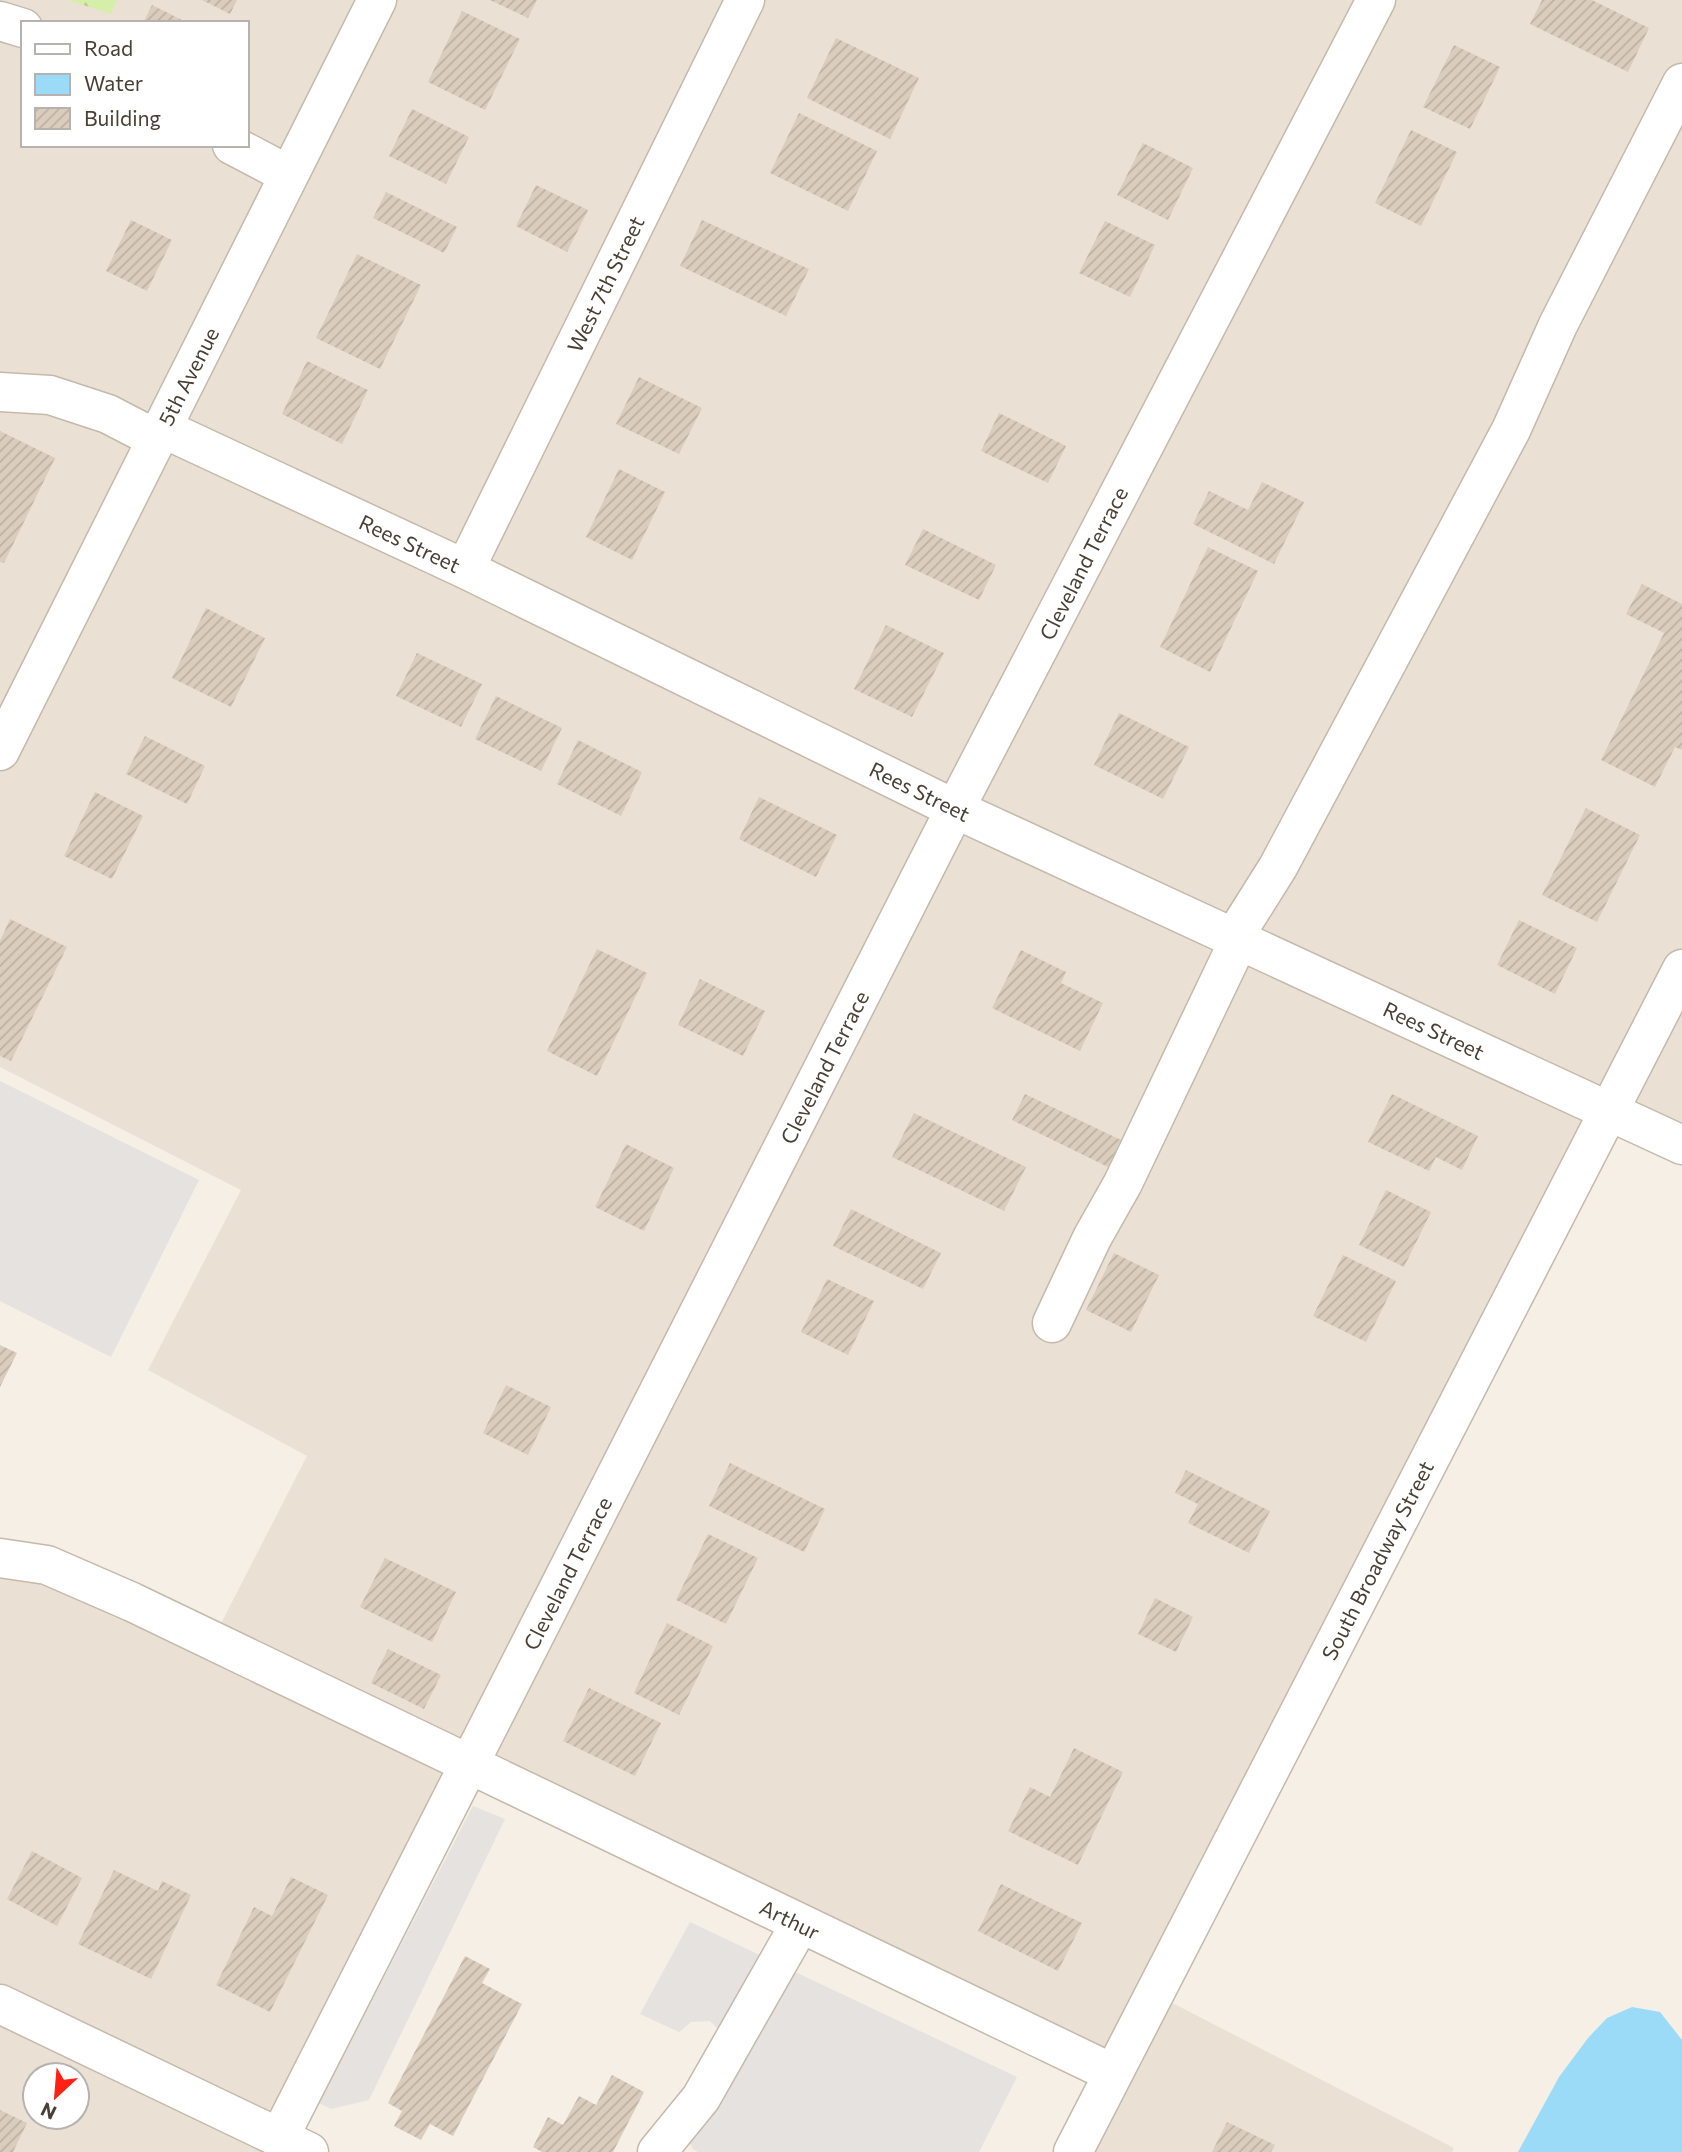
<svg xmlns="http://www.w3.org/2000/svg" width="1682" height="2152" font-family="Commissioner,sans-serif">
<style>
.residential{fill:#eae1d4;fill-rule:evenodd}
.forest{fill:url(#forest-firs)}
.parking{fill:#e5e2df}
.water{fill:#9cdbf8}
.building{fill:url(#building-hatch)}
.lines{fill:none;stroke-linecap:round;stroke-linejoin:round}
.minor-casing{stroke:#c5b9ab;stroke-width:41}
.minor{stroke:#fff;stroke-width:38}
.labels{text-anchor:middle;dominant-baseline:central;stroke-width:5;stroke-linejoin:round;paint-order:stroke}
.street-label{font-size:21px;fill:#493f34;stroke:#fff}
</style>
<defs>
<pattern id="forest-firs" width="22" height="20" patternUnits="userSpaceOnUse" patternTransform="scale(1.75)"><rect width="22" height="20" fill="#d5eeaa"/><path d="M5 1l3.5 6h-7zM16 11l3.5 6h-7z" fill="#b8cd93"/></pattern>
<pattern id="building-hatch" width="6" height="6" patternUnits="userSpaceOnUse" patternTransform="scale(1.75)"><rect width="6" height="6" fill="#dbcdbd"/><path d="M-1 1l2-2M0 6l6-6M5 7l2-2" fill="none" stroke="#bdb1a3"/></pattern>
</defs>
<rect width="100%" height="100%" fill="#f5efe6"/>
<!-- residential -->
<path class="residential" d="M0 0H1682V1145L1610 1111 1153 1993 1454 2148 1452 2152H1073L1111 2074 469 1764 280 2137 309 2152H0V1558L212 1641 307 1456 148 1370 241 1190 0 1067ZM23 23H247V145H23ZM35 2075H77V2117H35Z"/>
<!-- forest -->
<path class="forest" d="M68 0H117L111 14Z"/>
<!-- parking -->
<path class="parking" d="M0 1081 199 1180 111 1357 0 1301Z
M473 1806 505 1819 369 2100 331 2109 319 2103Z
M690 1922 1017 2077 979 2152H698L693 2149 674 2114 720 2031 710 2021 691 2022 679 2032 640 2014Z"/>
<!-- water -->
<path class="water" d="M1632 2007 1660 2012 1682 2040V2152H1518L1559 2077 1588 2038 1607 2018Z"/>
<!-- building -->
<path class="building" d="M202 0H237L230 14Z
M490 0H537L528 18Z
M1542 0H1592L1649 28 1628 72 1530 24Z
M152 5 188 23H143Z
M462 11 520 39 485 110 428 82Z
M836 38 919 78 890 139 807 98Z
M1454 45 1500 67 1470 129 1423 107Z
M412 109 469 137 446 184 389 156Z
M799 113 877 151 848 211 770 173Z
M1411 130 1457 152 1421 226 1375 203Z
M1143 143 1193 168 1168 220 1117 195Z
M536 185 588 210 567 252 516 226Z
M386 192 457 227 444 253 373 218Z
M131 220 172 240 147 291 106 271Z
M702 220 809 269 786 316 680 266Z
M1105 221 1155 245 1130 297 1079 273Z
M357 254 421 285 380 369 316 338Z
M307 361 368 390 342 444 282 414Z
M639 377 702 408 679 454 616 424Z
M999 413 1066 446 1048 483 981 451Z
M0 431 55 458 4 563 0 562Z
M619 469 665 492 632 560 586 537Z
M1262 482 1304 502 1274 564 1193 524 1209 491 1248 510Z
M923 529 996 565 979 600 905 565Z
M1208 547 1258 571 1210 672 1160 647Z
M1642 584 1682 604V750L1675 747 1655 787 1601 760 1664 633 1626 614Z
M206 608 265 638 231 707 172 678Z
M886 625 944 653 912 717 854 689Z
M417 653 482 684 461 727 396 696Z
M496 696 562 728 541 771 475 739Z
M1119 713 1189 747 1163 799 1094 765Z
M145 736 205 766 187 804 126 774Z
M578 740 642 772 621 816 557 784Z
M95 792 143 816 112 879 64 856Z
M759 797 837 835 816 877 739 839Z
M1586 808 1640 835 1597 922 1542 895Z
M10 919 67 947 11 1061 0 1056V941Z
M1519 920 1577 948 1555 994 1497 965Z
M597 949 647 973 597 1076 547 1051Z
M1021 950 1066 972 1061 983 1103 1003 1080 1051 992 1008Z
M700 979 765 1011 743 1056 678 1025Z
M1025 1094 1121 1140 1108 1167 1012 1120Z
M1392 1094 1478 1136 1462 1170 1436 1157 1429 1171 1368 1142Z
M914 1113 1026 1167 1004 1211 892 1157Z
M626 1144 674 1168 644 1231 595 1207Z
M1386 1190 1431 1212 1404 1267 1359 1245Z
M851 1209 941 1253 923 1289 833 1246Z
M1114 1253 1159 1275 1131 1332 1086 1310Z
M1343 1255 1396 1281 1366 1342 1313 1316Z
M827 1279 874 1301 848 1355 801 1332Z
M0 1345 17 1353 0 1387Z
M506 1385 551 1407 528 1455 483 1433Z
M730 1463 825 1509 804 1552 709 1506Z
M1186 1470 1270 1511 1249 1553 1188 1523 1198 1504 1175 1493Z
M708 1534 758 1558 726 1624 676 1600Z
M385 1558 456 1592 432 1642 360 1607Z
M1155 1598 1193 1617 1176 1652 1138 1634Z
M667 1623 713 1646 679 1715 634 1693Z
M388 1649 441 1675 424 1709 371 1683Z
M589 1688 661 1723 635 1776 563 1741Z
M1074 1748 1123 1772 1078 1865 1008 1831 1030 1787 1050 1797Z
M32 1851 82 1878 57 1926 7 1899Z
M114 1870 158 1891 162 1881 191 1895 151 1979 78 1944Z
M291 1877 328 1895 270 2012 216 1985 254 1907 272 1916Z
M1001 1884 1082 1923 1058 1971 978 1931Z
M465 1956 490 1969 482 1983 522 2004 453 2136 430 2124 421 2140 394 2126 402 2111 388 2103Z
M612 2075 644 2092 613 2152H542L533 2147 548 2117 563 2125 579 2096 596 2105Z
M0 2110 27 2123 13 2152H0Z
M1227 2122 1275 2145 1271 2152H1212Z"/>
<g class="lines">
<!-- minor casing -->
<g class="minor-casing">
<path id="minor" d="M0 21 23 28
M232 145 289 175
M0 392 50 395 108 414 156 439
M162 428 465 569 955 809 1682 1145
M465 569 745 0
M0 751 377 0
M1234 937 1278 867 1511 430 1558 325 1682 83
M1052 1323 1092 1238 1123 1183 1239 940
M0 1558 47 1565 132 1602 1112 2073
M0 2004 309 2152
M279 2138 955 809 1376 0
M657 2152 701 2098 800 1924
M1073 2152 1682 969"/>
</g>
<!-- minor -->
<use href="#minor" class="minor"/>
</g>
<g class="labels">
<!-- street labels -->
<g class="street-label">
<text transform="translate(605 284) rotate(-64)">West 7th Street</text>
<text transform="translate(188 376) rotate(-63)">5th Avenue</text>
<text transform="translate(410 543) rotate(25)">Rees Street</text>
<text transform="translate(1083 563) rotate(-63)">Cleveland Terrace</text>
<text transform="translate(920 791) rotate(26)">Rees Street</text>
<text transform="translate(1434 1030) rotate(25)">Rees Street</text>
<text transform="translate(824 1067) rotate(-63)">Cleveland Terrace</text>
<text transform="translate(1377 1560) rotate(-63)">South Broadway Street</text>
<text transform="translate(567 1573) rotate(-63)">Cleveland Terrace</text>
<text transform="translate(790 1919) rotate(26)">Arthur</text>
</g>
</g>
<!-- legend -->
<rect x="21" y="21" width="228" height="126" fill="#ffffff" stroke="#b6b2ae" stroke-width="2"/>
<rect x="35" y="44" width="35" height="10" fill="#ffffff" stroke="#b6b2ae" stroke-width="2"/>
<text x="84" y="56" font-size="21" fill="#493f34">Road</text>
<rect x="35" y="74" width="35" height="21" fill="#9cdbf8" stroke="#b6b2ae" stroke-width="2"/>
<text x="84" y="91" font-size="21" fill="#493f34">Water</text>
<rect x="35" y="108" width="35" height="21" fill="url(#building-hatch)" stroke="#b6b2ae" stroke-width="2"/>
<text x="84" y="126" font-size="21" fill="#493f34">Building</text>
<!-- north arrow -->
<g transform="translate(56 2096) rotate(206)"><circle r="33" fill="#ffffff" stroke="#b6b2ae" stroke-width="2"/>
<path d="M0-5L12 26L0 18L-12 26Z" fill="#ff2113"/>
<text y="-10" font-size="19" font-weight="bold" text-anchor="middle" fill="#493f34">N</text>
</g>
</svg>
